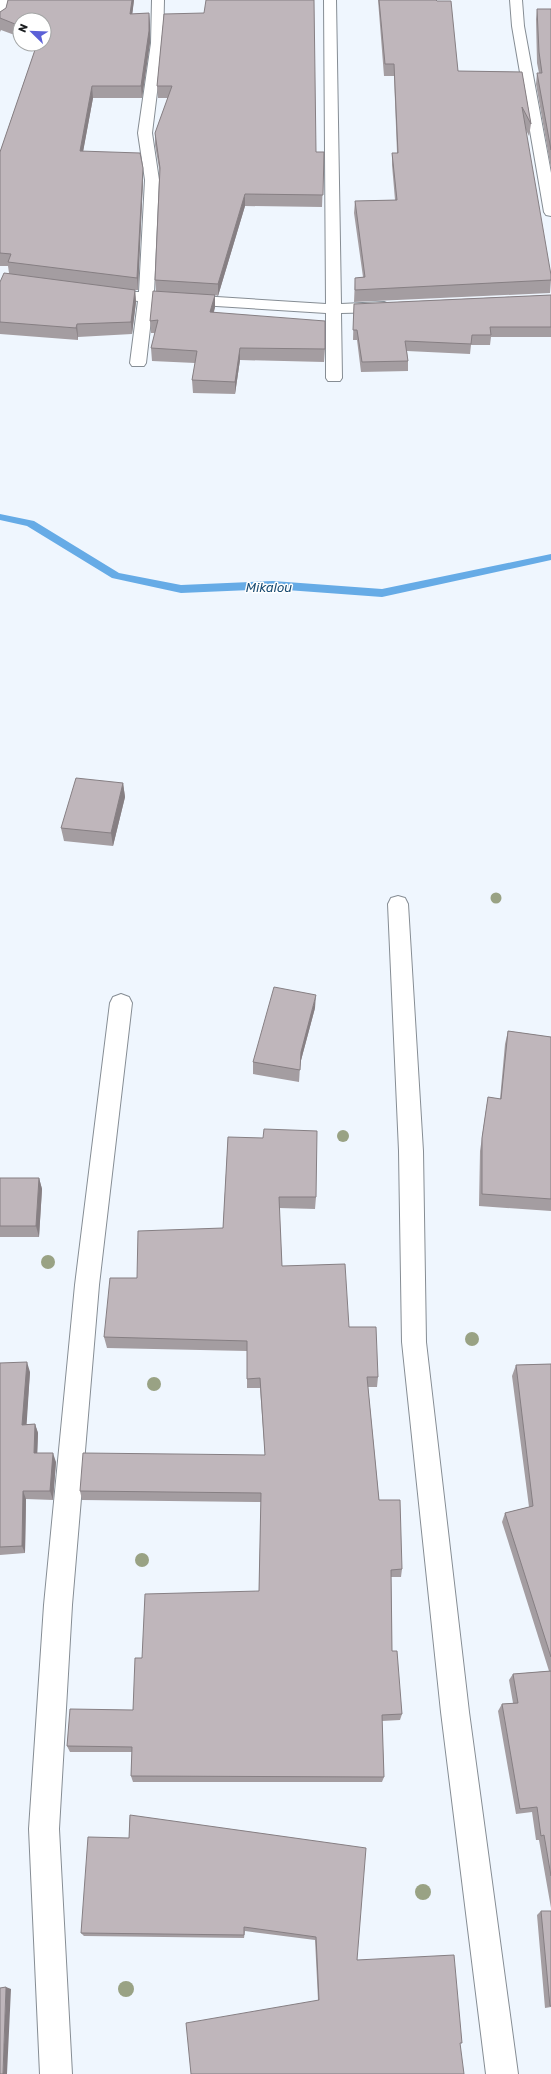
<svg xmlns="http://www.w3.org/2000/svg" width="551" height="2074" font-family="Rubik,sans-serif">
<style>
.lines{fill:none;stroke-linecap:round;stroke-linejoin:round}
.stream{fill:#66abe6;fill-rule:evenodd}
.minor-casing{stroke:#868d94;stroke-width:2}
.minor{fill:#fff;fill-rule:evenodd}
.tree{fill:#99a284}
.wall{fill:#a49da1}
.shaded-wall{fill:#867f83}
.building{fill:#bfb6bb;stroke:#867f83}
.labels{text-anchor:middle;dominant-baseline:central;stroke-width:3;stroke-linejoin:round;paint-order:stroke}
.water-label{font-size:13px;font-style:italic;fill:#1b4d74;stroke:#fff}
</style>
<rect width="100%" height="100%" fill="#eff6fe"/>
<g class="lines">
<!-- stream -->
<path class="stream" d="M0 514 34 521 119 573 181 585 273 581 382 589 551 554V560L382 597 273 589 181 593 112 578 27 526 0 520Z"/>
<!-- minor casing -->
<g class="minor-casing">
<path id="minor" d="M0 0H11L6 19 0 23Z
M152 0H164L163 43 152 133 159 180 154 293 326 304 324 0H336L341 304 384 302 389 304 392 307 389 310 384 312 341 313 342 378 340 381H328L326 378V313L153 302 146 363 144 366H132L130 363 138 301 102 297 99 294 102 291 139 292 145 180 138 133 151 43Z
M510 0H522L524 26 551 173V216L546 215 544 212 512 26Z
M398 896 405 898 408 904 423 1151 426 1342 469 1712 518 2074H486L441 1712 402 1342 399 1151 388 904 391 898Z
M121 994 129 997 132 1003 99 1285 72 1605 59 1829 72 2074H40L29 1829 44 1605 75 1285 110 1003 113 997Z"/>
</g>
<!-- minor -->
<use href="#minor" class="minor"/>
</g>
<!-- trees -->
<g class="tree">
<circle cx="496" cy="898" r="5.5"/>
<circle cx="343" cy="1136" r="6"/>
<circle cx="48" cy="1262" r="7"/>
<circle cx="472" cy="1339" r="7"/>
<circle cx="154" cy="1384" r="7"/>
<circle cx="142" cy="1560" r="7"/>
<circle cx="423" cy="1892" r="8"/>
<circle cx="126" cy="1989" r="8"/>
</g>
<!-- wall -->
<path class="wall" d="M8 0H134L132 14 149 13 150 25V43L142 98H93L83 151 143 180 138 290H135L136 302 132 334 78 337V340L0 334V282L9 273 8 266H0V152L37 44H44V20H20V37L1 30 0 32V12L6 8Z
M378 0H436L458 71 522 72 531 124 529 136 525 128 551 280 550 293 354 302 355 278 363 277 354 213 355 201 395 200 392 165V153H397L394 76H384Z
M537 9H551V169L536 84 537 73H539L537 63 536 19Z
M164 14 316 152H324L322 207 245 206 218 296 215 295V307L214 312 325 349 324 362 240 360 235 394 193 393 192 380 195 363 152 361 151 348 155 333H151L150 321 156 291 155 280 160 174 155 145V133L168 98H158L157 86Z
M551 295V337H491L490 345H471L470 354 407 351 408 361V371L361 372 357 340H353L354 304Z
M123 783 125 797 113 846 64 841 61 828Z
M315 1008 300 1064 299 1082 253 1074V1062Z
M508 1031 551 1037V1211L479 1206 480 1151 486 1110 488 1097 500 1099 505 1044Z
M228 1137 316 1197 315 1209 279 1208 282 1266 349 1327 378 1377 377 1387H368L379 1500 402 1569 401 1577H391L392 1651 402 1714 400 1720 382 1721 384 1777 382 1782H133L131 1776 132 1752H70L67 1746 133 1710 142 1658 259 1591 261 1502 82 1500 80 1491 265 1455 260 1388H247V1351L107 1348 104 1337 137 1278 223 1228Z
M0 1178H39L42 1189 39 1237H0Z
M0 1363 30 1372 26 1424H35L38 1433 37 1453 56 1462 53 1500 26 1499 25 1553 0 1555Z
M551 1364V1908L539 1840H536L532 1812 516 1814 498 1711 502 1704 513 1703 509 1680 513 1674 549 1671 502 1522 505 1513 529 1507 512 1376 516 1365Z
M130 1815 357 1960 462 2043H460L318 2000 315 1940 245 1931 244 1938 84 1936 81 1933 129 1838Z
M541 1911H551V2007L545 2008 537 1915Z"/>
<!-- shaded-wall -->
<path class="shaded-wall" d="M132 0H134L131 25 130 14Z
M149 13 150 25V43L142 98 141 86Z
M92 86 93 98 81 163 80 151Z
M143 168V180L138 290 137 278Z
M245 194V206L218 296V284Z
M135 290 136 302 132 334 131 322Z
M215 295V307L210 325V312Z
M77 324 78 337V340L76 328Z
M240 348V360L235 394V382Z
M123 783 125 797 113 846 111 833Z
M316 995 315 1008 300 1064 299 1082 301 1052Z
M39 1178 42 1189 39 1237 36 1226Z
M27 1362 30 1372 26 1434 22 1425Z
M35 1424 38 1433 37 1462 34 1453Z
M53 1453 56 1462 53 1500 50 1491Z
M23 1491 26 1499 25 1553 22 1546Z
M6 1987 11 1989 7 2074H3Z"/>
<!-- building -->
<path class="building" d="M8 0H132L130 14 149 13V31L141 86H92L80 151 140 153 143 168 137 278 8 262 11 254 0 253V152L37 44H44V20H20V26L0 18V12L6 8Z
M206 0H314L316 152H324L323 195 245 194 218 284 155 280 160 168 155 133 172 86H157L164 14 204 13Z
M379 0H436L437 1H451L458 71 522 72 531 124 522 107 551 275V280L355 290V278L365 277 355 201 397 200 392 153H398L394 64H385Z
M537 9H551V150L537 73H542L539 52Z
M4 273 135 290 131 322 77 324 76 328 0 322V282Z
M153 291 215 295 210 312 325 321V349L240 348 235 382 192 380 197 351 151 348 158 320 150 321Z
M551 295V327H490L491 335H472L471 344 405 341 408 361 362 362 357 330H353L354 304Z
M76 778 123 783 111 833 61 828Z
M274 987 316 995 301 1052 300 1070 253 1062Z
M508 1031 551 1037V1199L482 1194V1138L488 1097 501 1099Z
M264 1129 317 1131 316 1197H279L282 1266 345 1264 349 1327H376L378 1377H367L379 1500H400L402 1569 391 1570 392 1651H397L402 1714 382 1715 384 1777 131 1776 132 1747 67 1746 70 1709 133 1710 135 1658H142L145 1594 259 1591 261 1493 80 1491 83 1453 265 1455 260 1378 247 1379V1341L104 1337 110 1278H137L138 1231 223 1228 228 1137 263 1138Z
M0 1178H39L36 1226H0Z
M27 1362 22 1425 35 1424 34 1453H53L50 1491H23L22 1546 0 1547V1363Z
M551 1364V1657L505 1513 533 1506 516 1365Z
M551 1671V1876L544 1835 541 1836 537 1807 520 1809 502 1704 518 1703 513 1674Z
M130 1815 366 1848 357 1960 454 1955 462 2043H460L464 2074H191L186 2023 319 2000 316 1937 244 1927V1935L81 1933 88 1837 129 1838Z
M541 1911H551V2006H550Z
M6 1987 3 2074H0V1988Z"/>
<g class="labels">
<!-- water labels -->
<g class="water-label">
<text x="269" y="587">Mikalou</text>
</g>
</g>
<!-- north arrow -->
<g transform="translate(32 32) rotate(293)"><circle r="19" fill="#ffffff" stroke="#a3a5a5"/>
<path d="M0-3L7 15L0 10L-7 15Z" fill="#5b60d7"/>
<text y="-6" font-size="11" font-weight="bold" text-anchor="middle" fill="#1a1d1f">N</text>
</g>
</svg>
